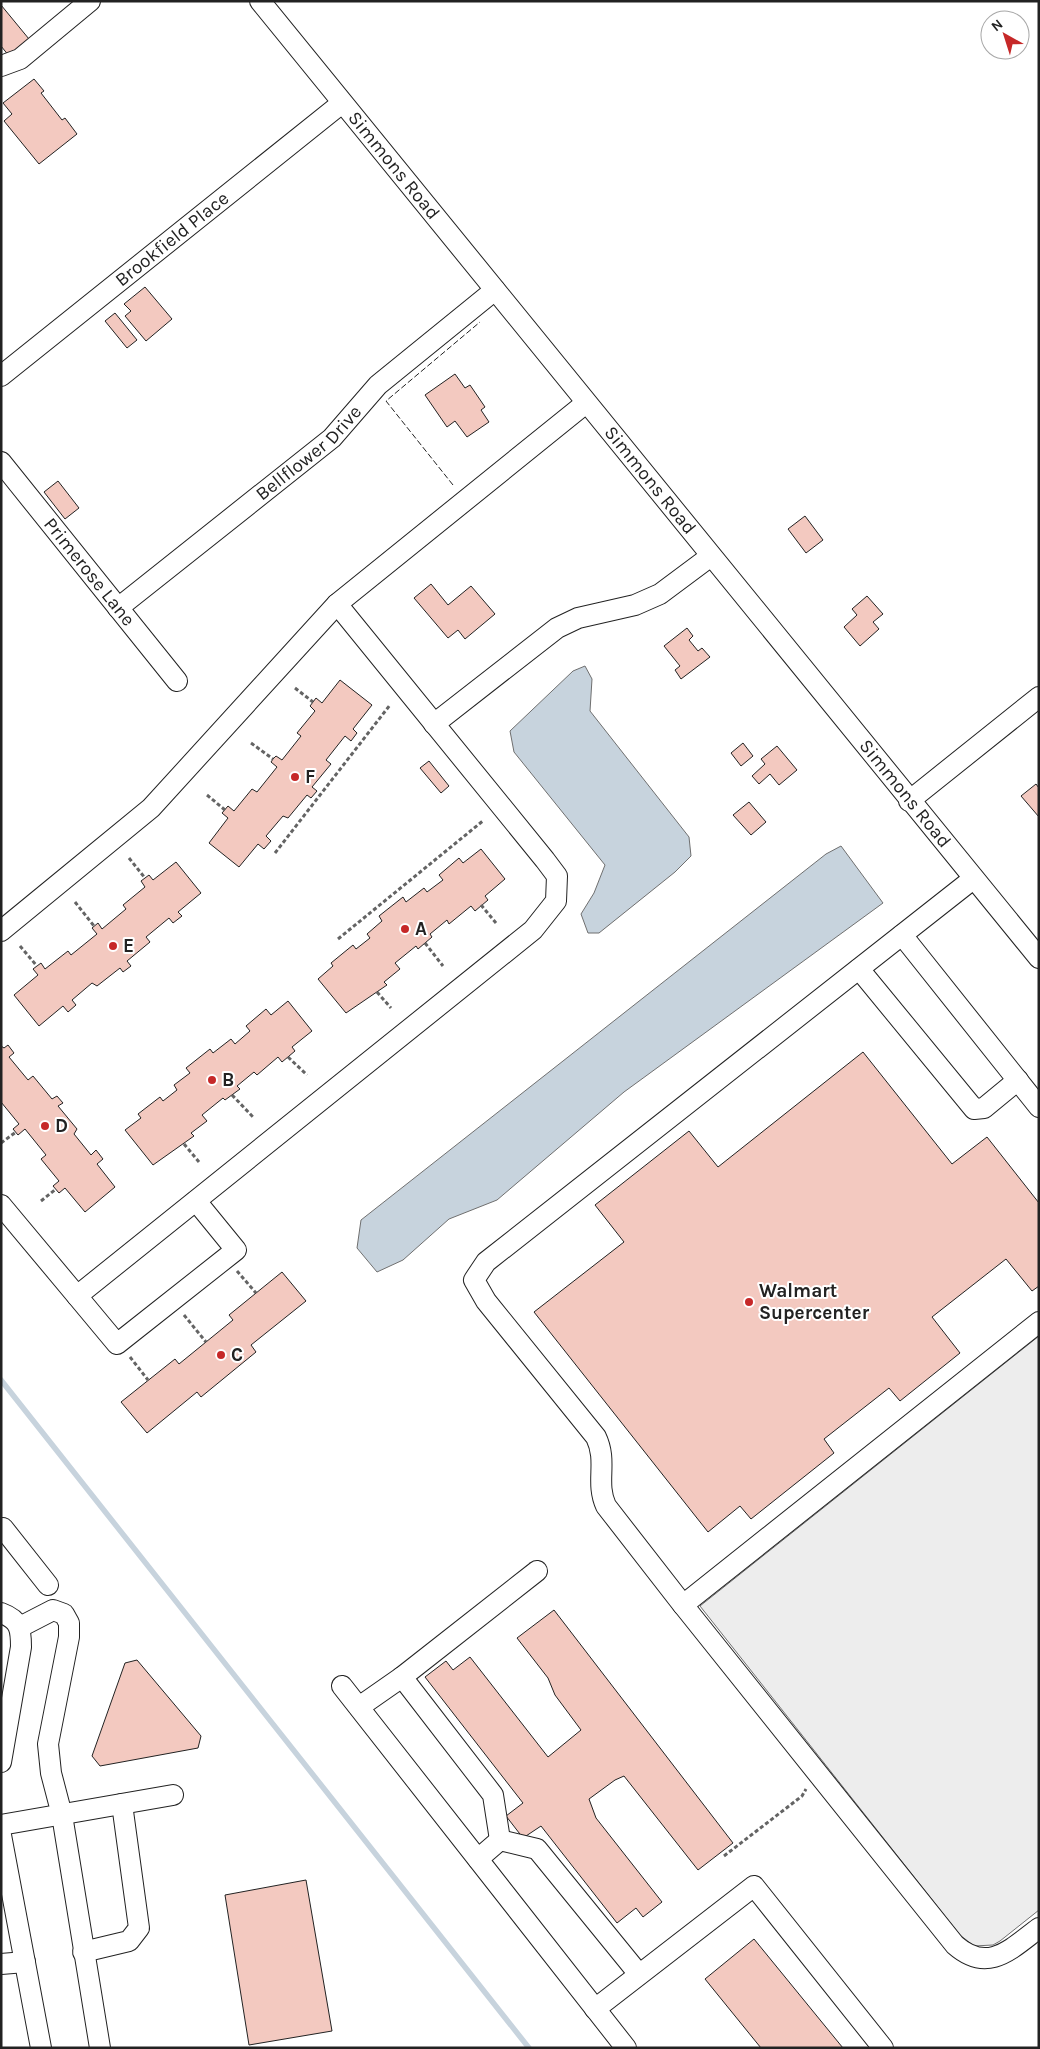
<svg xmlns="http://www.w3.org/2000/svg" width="1040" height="2049" font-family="Karla,sans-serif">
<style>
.parking{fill:#ededed;stroke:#6f6f6f}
.water{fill:#c7d3dd;stroke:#6f6f6f}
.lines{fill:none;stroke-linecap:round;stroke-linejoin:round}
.stream{stroke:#c7d3dd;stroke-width:5.5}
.building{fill:#f3c9c0;stroke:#222}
.minor-casing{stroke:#222;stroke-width:22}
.path{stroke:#646464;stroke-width:3;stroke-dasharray:4 2.5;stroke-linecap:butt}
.minor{stroke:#fff;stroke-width:20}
.fence{stroke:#222;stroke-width:1;stroke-dasharray:6 2.5;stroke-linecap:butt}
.poi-dot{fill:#c62828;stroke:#fff;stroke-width:2}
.labels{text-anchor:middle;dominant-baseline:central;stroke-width:4;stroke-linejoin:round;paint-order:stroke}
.street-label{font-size:19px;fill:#222;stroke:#fff}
.poi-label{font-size:19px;font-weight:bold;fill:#222;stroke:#fff;text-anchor:start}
</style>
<rect width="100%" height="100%" fill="#fff"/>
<!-- parking -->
<path class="parking" d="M1039 1336V1910L1000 1941 993 1945 974 1946 960 1935 700 1606Z"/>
<!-- water -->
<path class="water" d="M585 666 592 679 590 711 689 837 691 856 675 872 599 933H588L581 914 594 893 605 865 514 752 510 731 573 671Z
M841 846 883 903 624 1092 497 1200 449 1219 403 1260 377 1272 357 1248 361 1220 826 854Z"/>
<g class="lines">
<!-- stream -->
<path class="stream" d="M1 1380 529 2048"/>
</g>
<!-- building -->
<path class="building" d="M1 5 29 39 9 56 1 46Z
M34 79 44 91 41 93 62 120 65 118 77 134 39 164 4 121 12 114 3 103Z
M145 287 172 319 146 341 125 316 131 311 124 304Z
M115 313 137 340 127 348 105 321Z
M455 374 465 388 470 385 485 407 481 410 489 422 467 437 455 421 447 427 425 395Z
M58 481 79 508 65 519 44 492Z
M805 516 823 540 806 553 788 529Z
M431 584 448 605 471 586 495 614 465 639 458 630 448 638 414 598Z
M867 596 883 614 873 622 879 629 860 646 844 627 857 615 852 609Z
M687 628 693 636 689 640 698 651 702 648 710 657 681 679 675 670 680 666 664 646Z
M340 680 372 705 353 729 357 733 351 741 345 736 326 760 331 764 312 787 317 791 311 798 307 795 288 818 283 816 266 836 271 841 264 849 258 844 239 867 209 843 228 818 222 813 228 806 234 811 252 789 257 792 277 767 271 762 273 759 276 756 282 760 301 736 297 733 315 711 310 706 316 698 322 703Z
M743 743 753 756 741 766 731 753Z
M777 746 797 770 779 785 770 774 759 784 752 776 765 764 761 759Z
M429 761 449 786 441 793 420 768Z
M1036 784 1039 788V817L1021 796Z
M749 802 766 822 751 835 733 815Z
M481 849 505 879 485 896 488 900 475 911 471 906 449 924 447 920 430 934 432 937 418 949 416 946 395 963 400 969 384 982 387 985 346 1013 318 979 333 966 331 963 353 945 356 949 370 938 367 934 382 921 379 916 403 897 406 902 424 888 427 892 443 880 439 875 459 858 463 863Z
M176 862 201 893 178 912 182 916 173 923 169 918 146 937 150 942 127 961 131 966 123 972 120 968 97 986 92 983 72 1000 76 1005 68 1012 63 1006 39 1026 14 995 38 975 33 969 41 963 45 969 68 951 71 955 97 934 92 928 98 923 102 929 126 909 123 905 145 887 141 881 149 875 153 880Z
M288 1001 312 1031 292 1047 295 1051 282 1062 278 1057 257 1075 254 1072 237 1086 240 1089 225 1100 223 1098 202 1115 207 1121 191 1133 194 1136 153 1165 125 1130 141 1118 138 1114 160 1097 163 1101 177 1090 174 1085 190 1073 186 1068 210 1049 213 1053 231 1039 235 1044 250 1031 246 1026 266 1009 271 1015Z
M8 1045 14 1053 9 1057 28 1080 33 1076 52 1099 57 1096 63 1103 58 1106 77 1129 74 1134 91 1155 96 1150 103 1159 97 1164 115 1187 85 1212 65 1188 59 1193 53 1186 59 1181 41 1159 46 1155 25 1129 18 1135 13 1129 19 1124 1 1102V1046L4 1048Z
M863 1052 952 1164 987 1137 1039 1203V1286L1032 1291 1006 1259 932 1317 960 1353 900 1401 889 1388 824 1439 834 1453 751 1519 740 1506 708 1532 534 1312 624 1242 595 1205 689 1131 718 1167Z
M282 1272 306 1301 251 1345 256 1352 201 1397 197 1392 147 1433 121 1402 175 1359 179 1364 233 1320 229 1315Z
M554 1610 733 1843 698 1870 624 1776 615 1780 589 1799 596 1818 662 1902 643 1917 636 1908 617 1923 541 1826 523 1838 506 1816 523 1803 425 1677 446 1661 453 1670 470 1657 548 1757 581 1730 555 1695 548 1678 517 1638Z
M137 1660 201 1736 198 1748 100 1766 92 1756 125 1663Z
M306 1880 332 2031 249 2045 225 1895Z
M754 1939 843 2048H761L705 1979Z"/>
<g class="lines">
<!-- minor casing -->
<g class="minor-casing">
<g id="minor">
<path id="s1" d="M260 1 1039 958"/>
<path d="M1 66 20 59 90 1"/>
<path id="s2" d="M1 376 342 103"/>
<path id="s3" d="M1 462 177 681"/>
<path id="s4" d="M118 608 332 438 378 385 495 290"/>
<path d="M434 724 557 628 578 618 635 605 660 594 711 556"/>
<path d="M909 801 1039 697"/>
<path d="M1 931 151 808 337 604 586 403"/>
<path d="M902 935 1039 1107"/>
<path d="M859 969 974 1109 984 1108 1018 1080"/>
<path d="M1 1205 77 1296 533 930 556 901 557 876 545 860 337 604"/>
<path d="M77 1296 117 1344 236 1250 196 1201"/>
<path d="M1039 1322 683 1605 955 1945C988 1974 1011 1949 1039 1928"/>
<path d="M1 1529 3 1528 48 1585"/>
<path d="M683 1605 606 1506C595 1482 608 1462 596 1437L486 1301 474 1280 486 1262 973 879"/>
<path d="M1 1613C20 1620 21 1629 21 1647L1 1762"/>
<path d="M20 1627 53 1610 64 1614 69 1623V1637L48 1744 51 1773 62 1815 100 2048"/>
<path d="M402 1677 537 1571"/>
<path d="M342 1686 626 2048"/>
<path d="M359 1707 402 1677 493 1795 500 1840"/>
<path d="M1 1825 173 1795"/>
<path d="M1 1835 41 2048"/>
<path d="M478 1859 500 1840 537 1849 638 1973"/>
<path d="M83 1952 129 1941 139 1928 122 1804"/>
<path d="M1 1964 25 1962"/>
<path d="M595 2009 754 1886 883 2048"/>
</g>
</g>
<!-- path -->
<path class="path" d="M295 688 313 702
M251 743 273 759
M207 795 225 810
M275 853 390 705
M129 858 145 878
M75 902 94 926
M481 905 496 923
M338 939 484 820
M425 943 443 966
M20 946 37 966
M377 992 391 1008
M288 1057 307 1075
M232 1095 254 1118
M1 1143 16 1132
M184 1144 199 1162
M41 1201 56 1189
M237 1271 256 1293
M184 1315 206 1342
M130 1357 148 1380
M724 1856 802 1796 806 1789"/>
<!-- minor -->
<use href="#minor" class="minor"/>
<!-- fence -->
<path class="fence" d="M453 485 386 401 480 322"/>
</g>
<!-- markers -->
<g class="poi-dot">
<circle cx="295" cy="777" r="5"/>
<circle cx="405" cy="929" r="5"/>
<circle cx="113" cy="946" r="5"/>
<circle cx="212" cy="1080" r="5"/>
<circle cx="45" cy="1126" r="5"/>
<circle cx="749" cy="1302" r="5"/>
<circle cx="221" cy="1355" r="5"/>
</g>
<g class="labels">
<!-- street labels -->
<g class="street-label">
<text stroke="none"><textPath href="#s1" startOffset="212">Simmons Road</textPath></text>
<text stroke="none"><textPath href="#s2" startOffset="219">Brookfield Place</textPath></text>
<text stroke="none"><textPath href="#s4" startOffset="246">Bellflower Drive</textPath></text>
<text stroke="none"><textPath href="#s1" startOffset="618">Simmons Road</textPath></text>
<text stroke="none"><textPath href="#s3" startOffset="141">Primerose Lane</textPath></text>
<text stroke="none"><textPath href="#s1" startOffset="1022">Simmons Road</textPath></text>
</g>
<!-- poi labels -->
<g class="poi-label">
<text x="305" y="777">F</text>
<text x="415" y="929">A</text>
<text x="123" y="946">E</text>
<text x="222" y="1080">B</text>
<text x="55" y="1126">D</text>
<text x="759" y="1291">Walmart<tspan x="759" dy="22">Supercenter</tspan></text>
<text x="231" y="1355">C</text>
</g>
</g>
<!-- border -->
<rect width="1040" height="2049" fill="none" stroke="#222222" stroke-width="5"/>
<!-- north arrow -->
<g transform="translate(1005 35) rotate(321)"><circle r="24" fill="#ffffff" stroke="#a7a7a7"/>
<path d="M0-4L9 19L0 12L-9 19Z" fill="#c62828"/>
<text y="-8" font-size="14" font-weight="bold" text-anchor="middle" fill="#222222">N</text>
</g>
</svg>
